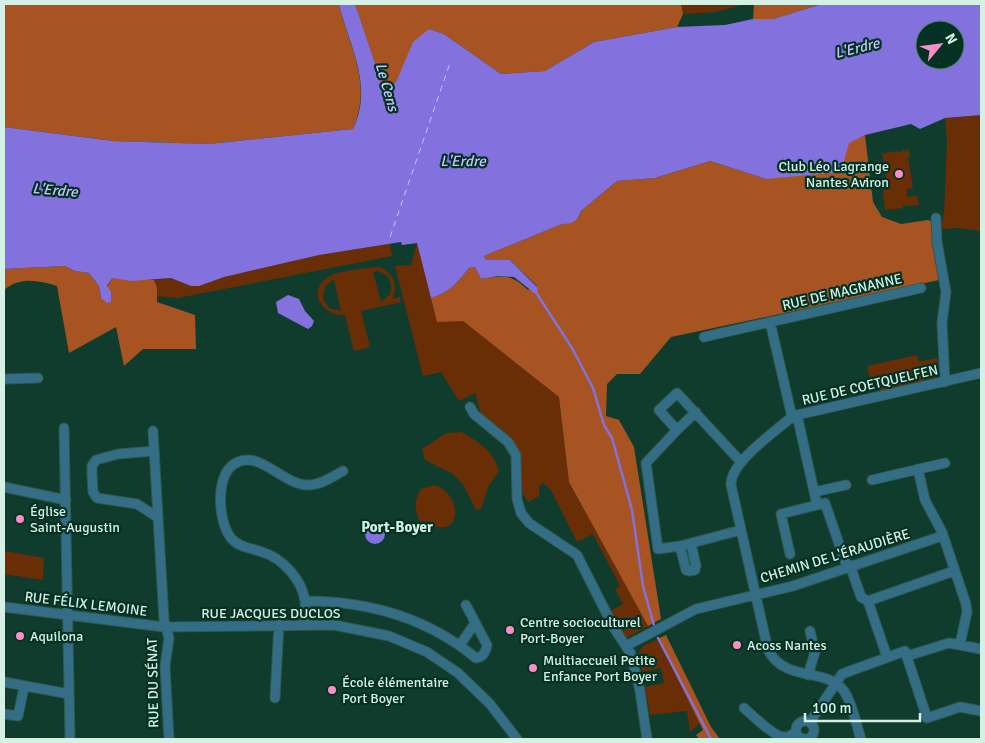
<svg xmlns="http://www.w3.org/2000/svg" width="985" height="743" font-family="Signika,sans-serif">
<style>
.green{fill:#692e06;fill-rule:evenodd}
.forest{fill:#a85422}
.water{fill:#8372de;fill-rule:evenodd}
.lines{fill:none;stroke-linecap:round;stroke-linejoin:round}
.stream{stroke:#8372de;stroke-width:2.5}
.ferry{stroke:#c8c4fa;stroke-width:1;stroke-dasharray:6 5;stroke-linecap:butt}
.minor-casing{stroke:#2f594b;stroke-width:11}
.minor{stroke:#346e86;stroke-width:9}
.poi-dot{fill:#fa8fc8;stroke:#033224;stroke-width:2}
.labels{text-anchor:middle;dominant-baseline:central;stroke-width:4.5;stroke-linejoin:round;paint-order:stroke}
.poi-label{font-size:14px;fill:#d4f1e4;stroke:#033224;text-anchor:start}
.street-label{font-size:14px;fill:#d4f1e4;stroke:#033224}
.water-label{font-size:15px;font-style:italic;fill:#c8c4fa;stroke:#033224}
.neighbourhood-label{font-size:15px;font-weight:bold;fill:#d4f1e4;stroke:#033224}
</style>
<rect width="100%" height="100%" fill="#103c2e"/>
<!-- green -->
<path class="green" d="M681 4H746L716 12 683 14Z
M981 115V231L958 228 941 229 944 213 947 141 945 118Z
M907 149H909L910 157 908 158 913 188 907 189V197L917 196 919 205 903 206V208L885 210 883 190 888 189 882 152 885 154 889 151 891 153 896 151 901 152V150L907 151Z
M417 243 463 321 559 397 569 482 648 626 619 642 603 615 623 604 615 589 620 586 593 534 577 542 551 490 543 483 539 486V496L528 502 520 489 519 456 481 414 475 393 459 401 441 372 423 376 395 266 411 265Z
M390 244 392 256 178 298 156 296 157 288 154 280 171 278 191 286H199L224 277 319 255Z
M378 267C393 271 399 285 392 299L400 297 401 302 361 311 370 347 354 351 345 315C323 317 306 291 328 277 337 271 366 268 378 267ZM377 271C389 274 393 282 390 294L381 302 373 272ZM333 280H334L341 311 329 308 323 299 325 287Z
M917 355 919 362 937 358 939 370 935 378 880 391 878 386 871 385 867 366Z
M461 432C479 442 493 450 499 471L488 487 481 509 476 510 463 484 453 474 425 460 422 449 446 433Z
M434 485C459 490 465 536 434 526L425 533C417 517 411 505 421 489Z
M4 551 44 558 43 580 4 574Z
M658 639 700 723 690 732 687 711 650 715 645 687 664 683 661 668 642 672 639 652 643 646Z"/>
<!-- forest -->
<path class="forest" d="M4 4H339C349 47 373 83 353 129L209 144 113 141 4 127Z
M355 4H681L683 14 677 27 594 42 545 71 501 74 444 34 429 29 390 91H384Z
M754 4H822L773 19H753Z
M865 135 873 202 882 217 901 224 928 220 933 222 939 280 671 337 640 374H617L607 384 606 416 619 420 634 447 661 619 648 626 569 482 559 397 463 321 437 322 431 298C449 293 458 282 469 268L475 267 481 279C504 275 511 274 528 290L537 286 510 260H486L484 256 579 217 581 211 617 181 655 178 710 161 766 179Z
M65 266 75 271 89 273 99 286 101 298 112 278 154 280 157 288V302L195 315 196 349H143L124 366 116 327 69 353 57 286C37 280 20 277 4 290V269Z
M666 635 711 727 720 739H699L696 735 703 730 658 639Z"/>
<!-- water -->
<path class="water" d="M339 4H355L384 90 389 91 397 80 413 42 429 29 444 34 501 74 545 71 594 42 677 27 725 25 753 19H773L822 4H981V115L945 118 920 129 911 124 865 135 849 143 841 172 766 179 710 161 655 178 617 181 581 211C578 221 572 224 562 224L484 256 486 260H510L537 287 538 296 514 277 498 276 481 279 475 267 469 268C458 282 449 293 431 298L417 243 402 245 401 242 319 255 224 277 199 286H191L171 278 132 281 112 278 107 286 111 292V302L107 303 101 298 99 286 89 273 75 271 65 266 4 269V127L113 141 209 144 353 129C374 85 349 46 339 4ZM925 30H955V60H925Z
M288 295 299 299 305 311 314 321 312 326 308 329 278 313 276 302Z
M365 534a10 10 0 1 1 20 0a10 10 0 1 1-20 0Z"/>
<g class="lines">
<!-- stream -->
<path class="stream" d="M537 294 572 348 593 388 604 425 612 438 632 510 643 586 655 629
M658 638 711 739"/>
<!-- ferry -->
<path class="ferry" d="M390 237 450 63"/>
<!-- minor casing -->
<g class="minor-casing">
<path id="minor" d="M936 218 937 242 946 292 942 323 945 382
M770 322 792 417
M704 337 921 288
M4 379 38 378
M470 407 474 414 508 442 516 455 517 499 521 513 529 523 577 555 614 628 631 654 640 691 647 739
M696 412 677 430 659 410 677 393 741 462
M797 415 817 505
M64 428 70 739
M677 430 646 463 658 549 680 546 741 530
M153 431 164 620 169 638 165 666 169 739
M154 451 118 454 96 460 92 466V474L93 492 97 498 137 504 157 517
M918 469 925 500 942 532 966 604 967 612 960 644
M872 480 945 463
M4 487 66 500
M814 492 846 485
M680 546 686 570 689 571 695 570 696 566 691 543
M790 554 781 514 825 503 847 567
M850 565 861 597 868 601 887 657
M305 601C369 601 426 617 476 658 484 657 486 651 487 645L466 605
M868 601 954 571
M4 607 164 627 334 625 389 636 427 652 458 673 490 704 517 739
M304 624C304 617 306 608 305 601 302 579 282 558 262 552 251 548 238 547 231 538 218 522 215 476 234 464 259 448 282 485 308 485 321 485 332 477 343 471
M460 645 475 623
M626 646 696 609 793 586 942 536
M907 656 949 643 981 649
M808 675 815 652 810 631
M4 682 69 694
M275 698 279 624
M744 708C752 715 775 738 785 737 789 737 793 734 796 732
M4 714 18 716 24 687
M796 730a9 9 0 1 1 18 0a9 9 0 1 1-18 0Z
M810 722 842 674 905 651 927 718 960 707 981 711
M861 739C856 725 853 704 844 691 827 667 785 683 768 650L731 485C730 463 772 434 788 420L797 415 981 373"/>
</g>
<!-- minor -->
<use href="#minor" class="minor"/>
</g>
<!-- markers -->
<g class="poi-dot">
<circle cx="899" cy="174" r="5"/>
<circle cx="20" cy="519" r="5"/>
<circle cx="510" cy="630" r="5"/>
<circle cx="20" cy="636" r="5"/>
<circle cx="737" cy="645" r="5"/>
<circle cx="533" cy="668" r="5"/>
<circle cx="332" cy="690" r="5"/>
</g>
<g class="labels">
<!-- poi labels -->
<g class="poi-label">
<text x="889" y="166" text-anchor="end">Club Léo Lagrange<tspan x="889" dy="16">Nantes Aviron</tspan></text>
<text x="30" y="511">Église<tspan x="30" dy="16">Saint-Augustin</tspan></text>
<text x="520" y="622">Centre socioculturel<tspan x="520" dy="16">Port-Boyer</tspan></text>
<text x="30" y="636">Aquilona</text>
<text x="747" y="645">Acoss Nantes</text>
<text x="543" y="660">Multiaccueil Petite<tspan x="543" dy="16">Enfance Port Boyer</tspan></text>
<text x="342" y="682">École élémentaire<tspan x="342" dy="16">Port Boyer</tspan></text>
</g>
<!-- street labels -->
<g class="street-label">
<text transform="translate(842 292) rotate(-13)">RUE DE MAGNANNE</text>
<text transform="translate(870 385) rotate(-13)">RUE DE COETQUELFEN</text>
<text transform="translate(835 556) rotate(-17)">CHEMIN DE L'ÉRAUDIÈRE</text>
<text transform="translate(86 604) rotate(7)">RUE FÉLIX LEMOINE</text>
<text x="271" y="613">RUE JACQUES DUCLOS</text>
<text transform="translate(153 683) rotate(-91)">RUE DU SÉNAT</text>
</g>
<!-- water labels -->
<g class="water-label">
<text transform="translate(857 48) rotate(-14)">L'Erdre</text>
<text transform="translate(387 87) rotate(74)">Le Cens</text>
<text x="463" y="161">L'Erdre</text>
<text transform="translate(55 190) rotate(5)">L'Erdre</text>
</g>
<!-- neighbourhood labels -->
<g class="neighbourhood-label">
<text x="397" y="527">Port-Boyer</text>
</g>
</g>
<!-- border -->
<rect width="985" height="743" fill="none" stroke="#d4f1e4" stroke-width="10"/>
<!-- north arrow -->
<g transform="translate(940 45) rotate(61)"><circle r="24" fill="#033224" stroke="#577e71"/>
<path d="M0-4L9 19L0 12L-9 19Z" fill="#fa8fc8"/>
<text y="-8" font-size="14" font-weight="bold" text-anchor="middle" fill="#d4f1e4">N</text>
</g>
<!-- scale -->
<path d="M805 713v8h115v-8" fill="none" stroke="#d4f1e4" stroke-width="2.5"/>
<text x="812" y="713" font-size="15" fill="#d4f1e4" stroke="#033224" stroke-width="4" paint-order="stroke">100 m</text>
</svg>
